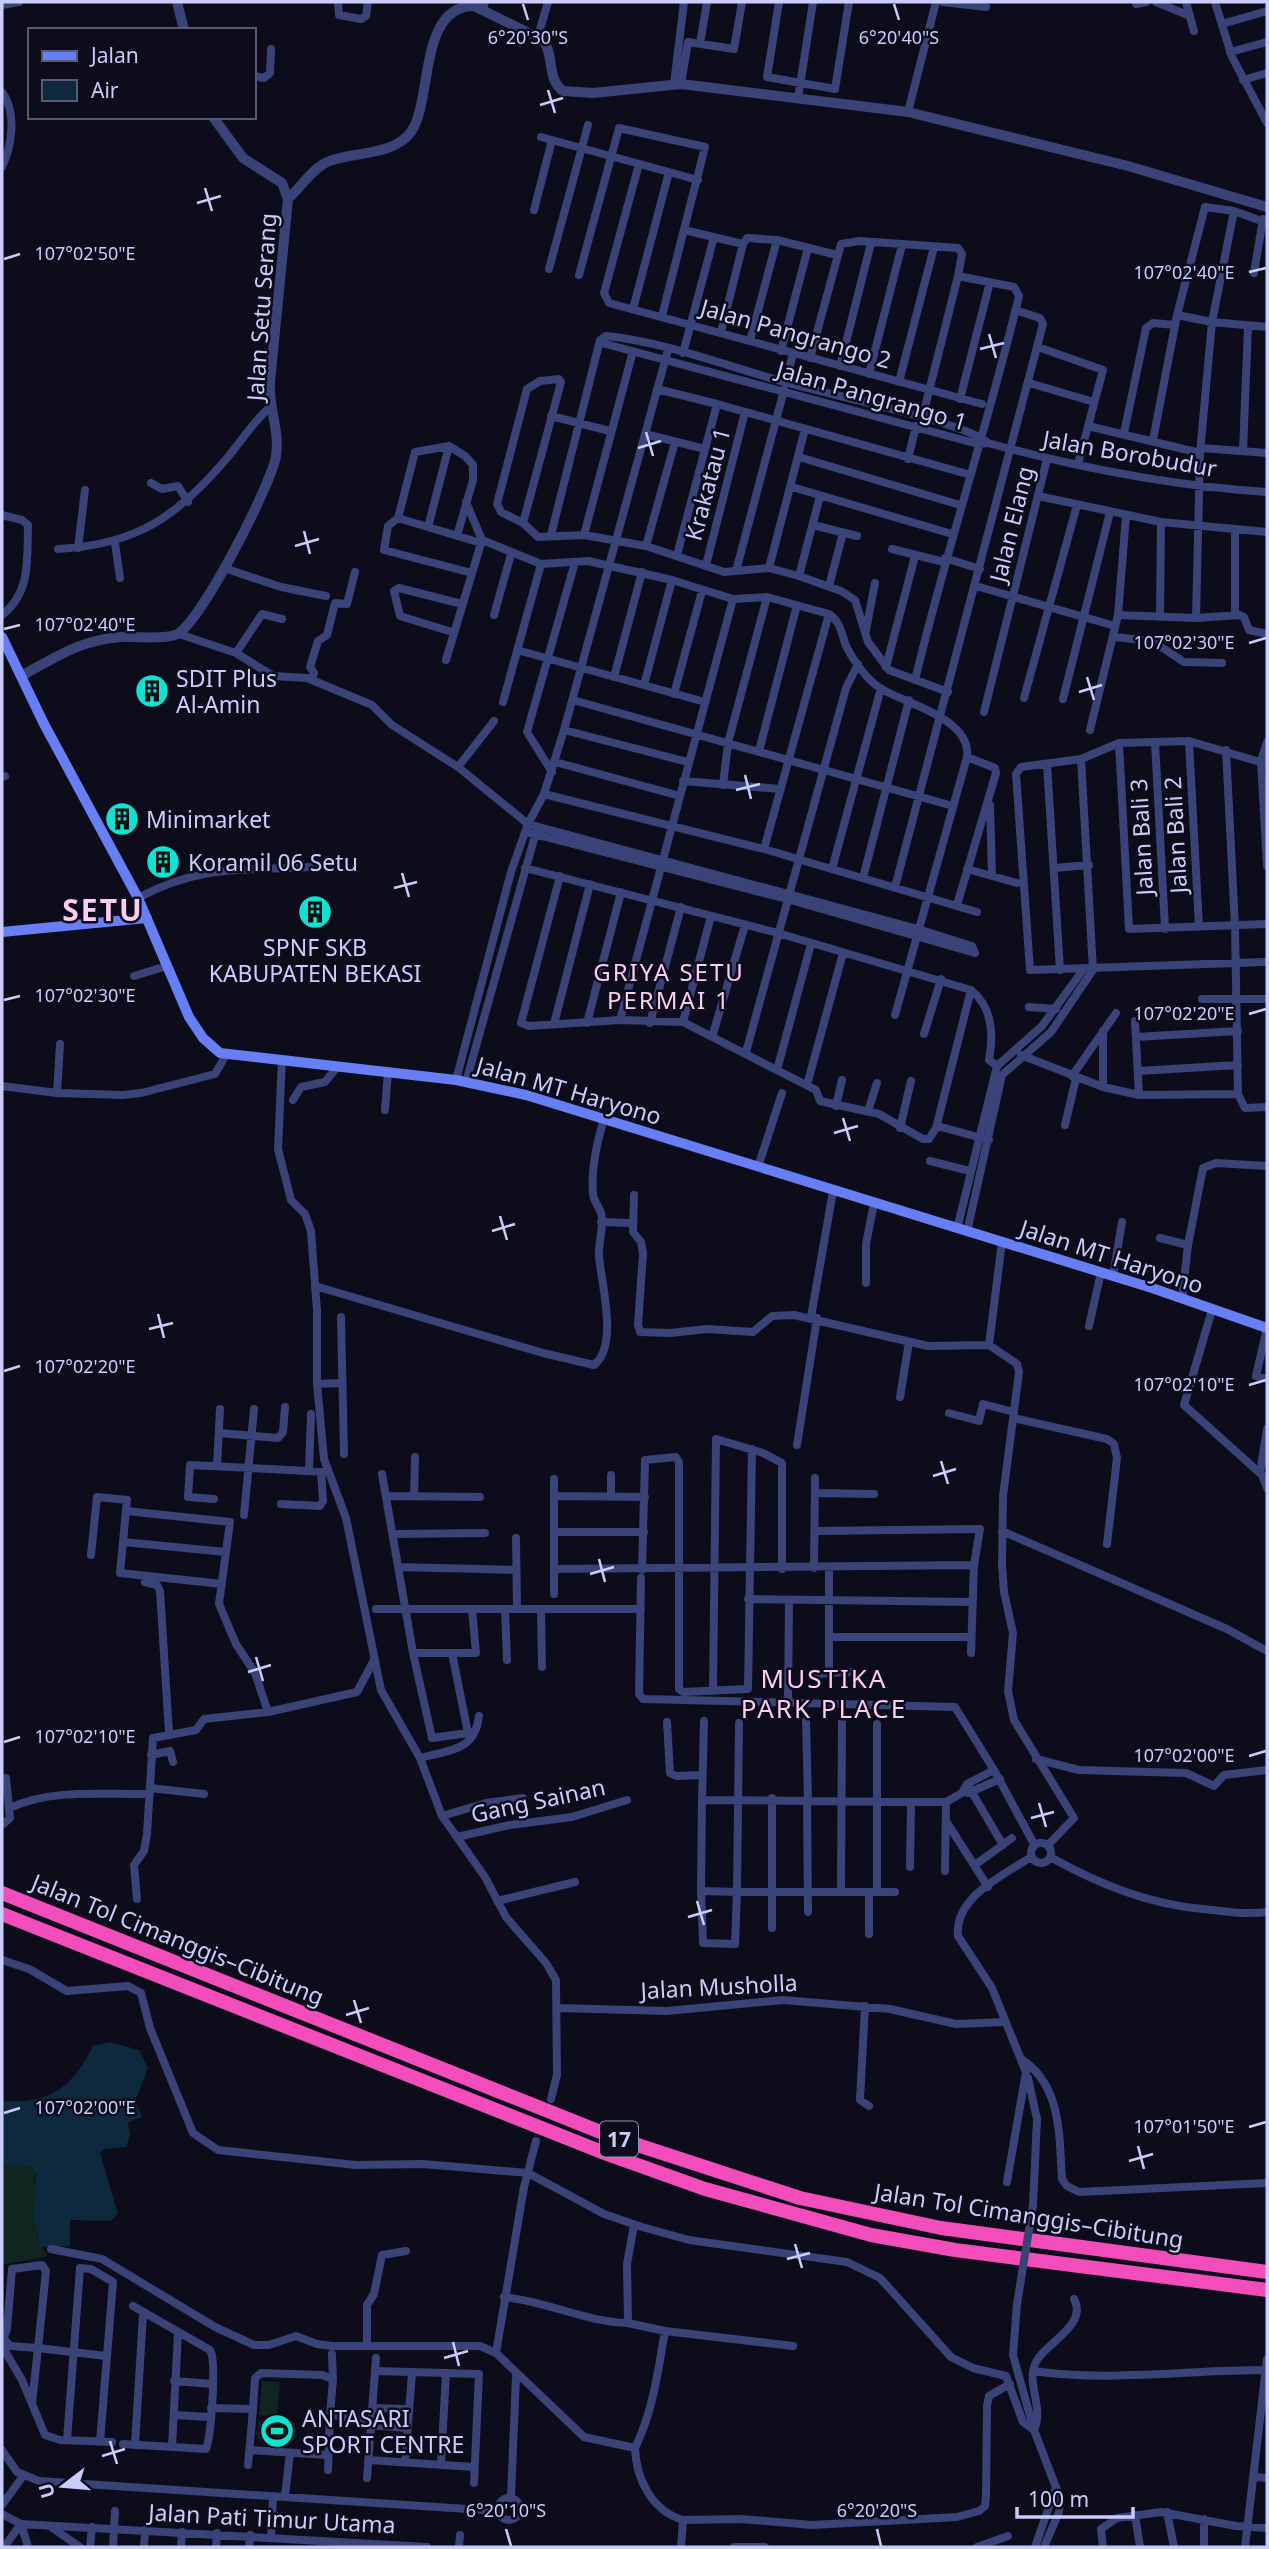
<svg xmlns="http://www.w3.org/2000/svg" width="1269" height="2549" font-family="'Noto Sans',sans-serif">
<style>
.green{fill:#102520}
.water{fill:#0e293d}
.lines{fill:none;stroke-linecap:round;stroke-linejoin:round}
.minor{stroke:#3a4377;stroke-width:8}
.tertiary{stroke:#3a4377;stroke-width:10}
.secondary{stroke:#677ef5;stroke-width:10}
.motorway{stroke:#f34dbb;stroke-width:14}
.minor-bridge{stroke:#3a4377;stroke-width:8}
.ticks{fill:none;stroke:#cacdfb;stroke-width:2.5}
.labels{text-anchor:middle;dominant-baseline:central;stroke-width:5;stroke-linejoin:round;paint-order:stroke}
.shield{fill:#0c0c1b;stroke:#9193b8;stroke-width:2}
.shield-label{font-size:21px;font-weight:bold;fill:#cacdfb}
.street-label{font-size:23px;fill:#cacdfb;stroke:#0c0c1b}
.poi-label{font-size:23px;fill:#cacdfb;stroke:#0c0c1b;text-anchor:start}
.neighbourhood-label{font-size:24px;letter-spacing:2px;fill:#fcccf3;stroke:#0c0c1b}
.quarter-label{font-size:26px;letter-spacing:2px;fill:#fcccf3;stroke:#0c0c1b}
.district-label{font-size:30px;font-weight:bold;letter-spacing:2px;fill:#fcccf3;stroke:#0c0c1b}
.ticks-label{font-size:18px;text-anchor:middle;fill:#cacdfb;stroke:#0c0c1b;stroke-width:5;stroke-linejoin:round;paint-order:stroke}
</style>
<rect width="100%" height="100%" fill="#0c0c1b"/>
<!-- green -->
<path class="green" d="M2 2165H33C42 2195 26 2230 48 2256L2 2265Z
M262 2381 280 2382 277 2417 259 2415Z
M259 2421 295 2423 294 2441 258 2439Z"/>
<!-- water -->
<path class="water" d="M110 2042 139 2050 148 2068 135 2101 142 2117 128 2122 130 2135 126 2147 105 2149 100 2153 118 2214 110 2221 70 2220V2246L41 2247 34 2219 36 2176 33 2166 2 2165V2101C50 2104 72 2088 93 2046Z"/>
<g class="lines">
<!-- minor -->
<path class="minor" d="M338 2 339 15 361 19 366 16 368 2
M779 2 767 77 835 89 849 2
M943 2 986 7
M1156 2 1190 16
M1186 2 1194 31
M1215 2 1232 57 1267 123
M1136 4 1146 2
M2 5 19 2
M483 9 485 2
M1222 24 1267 11
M538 36 548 2
M700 44 707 2
M1230 52 1267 42
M254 76 264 78 270 73 271 49
M1243 80 1267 73
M674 84 684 2
M681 84 688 42 734 49 742 2
M2 92C17 112 12 146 2 167
M798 98 813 2
M908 112 936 2
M541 137 698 180
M639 164 604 293 609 303 982 404
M534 210 552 140
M684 230 743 244 747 238 777 240 837 255
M549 269 588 125
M1254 273 1263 219
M579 275 619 128 705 147 662 316
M633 309 669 172
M1177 315 1212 322 1267 327
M721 332 743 244
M750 341 777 240
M602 343 978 444 988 443C1079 468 1173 486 1267 492
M1038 347 1103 370 1078 464
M781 351 808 248
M683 353 714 237
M810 358 841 244 860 241 958 248 962 254 958 276 922 419
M840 366 871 243
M869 374 902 245
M899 382 934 247
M786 383 793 353
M1029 383 1094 402
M657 389 717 404
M960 399 990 282
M551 416 610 431
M1088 426 1200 453
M1124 433 1146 328 1153 323 1175 325
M645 434 705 449
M1153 440 1177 315 1205 207 1234 211 1267 223
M1201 448 1267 453
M1243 451 1248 326
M799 457 960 505
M908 459 916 426
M151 483 162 489 178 486 188 502
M792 487 952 534
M820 496 799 576 841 591 855 600 868 642 889 670 948 692
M1038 496 1161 522 1267 532
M466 502 482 540 541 564 588 561 672 580 733 599 767 597 829 614C841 622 841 633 846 646 853 660 866 679 880 688 903 703 972 718 967 757L895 1015
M2 515 22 520 28 525C27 559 31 593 2 615
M398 518 415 452 449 446 465 456 473 465V480L457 536
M398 518 388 526 384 550 472 573
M398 518 481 543
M523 523 561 382 559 379 540 381 527 389 497 504 501 512 523 523 538 537 584 535 646 546 724 572 769 568 799 576
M813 525 857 536
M428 527 449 446
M551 535 600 340 606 336C667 342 729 367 788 383 826 394 965 422 988 443
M584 535 633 351
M115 543 120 578
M646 546 675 442
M78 548 85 490
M58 549C137 545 178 516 228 457 242 440 253 422 270 407
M892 549 944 562
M677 555 717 404 971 475
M945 558 980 569
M706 565 745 412
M224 568 281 587 326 596
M769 568 805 429
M736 571 784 390
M829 586 843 533
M976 586 1115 626
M494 615 511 554
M1118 615 1196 618 1240 615 1244 617 1249 630 1267 634
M1235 615V529
M1160 617 1161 522
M1196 618 1200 453 1212 322 1234 211
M866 630 875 583
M452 632 400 616 394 591 399 588 462 604
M179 634 236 653 273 676 307 678 372 705 392 725 458 767 528 824 918 929 972 946 975 953 787 899 526 832
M1114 637 1152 641 1184 662 1222 663
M517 650 705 702
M236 653 262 614 282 619
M446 660 482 540
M886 667 915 556
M614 677 642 572
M312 680 314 673 310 667 318 641 327 635 335 603 347 604 355 572
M915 680C946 551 988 425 1019 296L1014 287 958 276
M644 685 672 580
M674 694 702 591
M1024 698 1077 505
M1063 699 1110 512
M573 700 953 806
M503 702 541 564
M984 712 1047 459
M564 730 688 762
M1090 730 1118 615 1126 516
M1189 741 1199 927
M1155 742 1165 929
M1267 742 1261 761 1267 866
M1119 743 1129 929 1267 924
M1226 750 1235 926 1238 1094 1245 1108 1267 1107
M759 751 797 605
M555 762 680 796
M1047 764 1060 970
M458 767 494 721
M552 772 527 732 575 562
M2 777 5 776
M683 781 781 789
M723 785 728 743 767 597
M544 794 764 849 977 912
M990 805 992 876
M764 849 829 614
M525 868 778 933 971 990C992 1007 994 1034 989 1060L997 1066
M1054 868 1089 865
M832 869 881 688
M967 869 1017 883
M560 876 521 1023 529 1026 620 1020 683 1022 816 1090 820 1101 879 1114 923 1139H929L936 1128 941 1127 989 1140
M863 878 909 700
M895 887 1043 324 1040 318 1015 310
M138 898C201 864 243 871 310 867
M957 905 996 773 995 768 967 757
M1265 962 1030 970 1016 774 1021 767 1081 759 1119 743 1189 741 1267 764
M134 976 167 966
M1202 999H1267
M1029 1007 1056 1009
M620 1020 733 599
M1135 1021 1139 1095
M683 1022 711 916
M587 1023 621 892
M650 1023 681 907
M554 1024 590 884
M1103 1031V1087
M713 1034 745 925
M924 1034 941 979
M1136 1037 1238 1031
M746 1052 846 688 858 664
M1021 1055 1103 1087 1139 1095 1238 1094
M282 1059 278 1149 291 1200 305 1214 311 1231 317 1311V1384L324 1459 346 1518 381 1690 420 1758 442 1816 485 1877 506 1917 546 1963 556 1980 557 2075 551 2099
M777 1070 811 944
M1138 1071 1238 1065
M1072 1076 1116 1013
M456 1080 511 872 528 824 544 794 564 730 668 350
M466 1082 536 832
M807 1085 843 953
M2 1086 57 1093 123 1095 141 1093 215 1074 226 1055
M57 1093 60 1044
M293 1100 301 1087 325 1082 338 1066
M836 1106 842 1080
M385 1110 388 1071
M868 1111 877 1083
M1065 1125 1076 1078
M900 1128 911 1081
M936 1128 971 990
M930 1161 970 1171
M758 1167 782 1093
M634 1195 633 1232 641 1242 643 1253 638 1325 640 1332 670 1333 707 1329 753 1332 772 1316 794 1315 928 1346 989 1345 1017 1364 1019 1372 1003 1496 1002 1565 1004 1592 1013 1633 1008 1691 1014 1720 1074 1818 1048 1845
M601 1222 631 1223
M957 1229 997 1066 1042 1026 1083 970
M967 1232 1002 1075 1051 1032 1093 970 1081 759
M1160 1238 1188 1245
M1113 1276 1122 1222
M866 1283V1244L874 1203
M315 1286 543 1353 594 1365C619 1346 601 1282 599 1256 598 1242 605 1225 601 1213 599 1206 593 1201 593 1193 591 1169 597 1142 604 1119
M1182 1299 1188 1245 1203 1168 1216 1163 1267 1166
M1212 1310 1184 1405 1262 1475 1267 1488
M341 1317 344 1454
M811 1317 833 1191
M1089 1326 1101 1272
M1267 1328 1256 1376 1267 1379
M989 1345 1002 1242
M317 1384 340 1383
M900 1397 909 1342
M949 1413 979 1421 983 1404 1014 1412
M1013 1418 1107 1439 1114 1444 1117 1458 1107 1544
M219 1433 278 1438 283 1432 285 1407
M797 1445 817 1318
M217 1466 220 1409
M309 1471 311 1414
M1260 1473 1267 1429
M382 1474 413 1653
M815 1493 874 1494
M386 1496 480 1497
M554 1496 645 1497
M611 1496V1475
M414 1497 415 1457
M214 1499 188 1497 190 1465 328 1472
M281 1504 320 1506 323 1501 321 1472
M126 1511 230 1522 219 1604 236 1644 255 1673 268 1712
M244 1515 254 1409
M815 1531 980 1529 974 1565 971 1653
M1002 1531 1227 1629 1265 1650
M554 1532H644
M393 1534 485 1533
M516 1538 517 1609
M123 1542 226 1552
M91 1555 97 1497 127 1500 120 1573 222 1584
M398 1567 516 1570
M814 1568 815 1478
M554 1569 974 1565
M642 1570 645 1460 676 1457 679 1462V1689L683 1692 748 1689 752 1449
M641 1578 639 1694 643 1699 955 1707 994 1770 1034 1844
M145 1582 157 1585 160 1591 169 1733
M554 1594V1479
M748 1599 972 1602
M376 1609H641
M505 1609 507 1660
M541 1609 542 1667
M829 1637H971
M452 1653 468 1733 432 1738 413 1653H476L472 1609
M829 1673 851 1672
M815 1674 829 1673V1567
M713 1691 716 1439 763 1453 782 1463V1569
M788 1704 789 1600
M704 1721 702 1800 808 1801
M806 1721 808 1801 946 1802 962 1793 967 1784 994 1770
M667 1722 670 1773 676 1776 702 1775
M739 1723 737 1892H895
M151 1755 170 1751 173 1762
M420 1758C450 1750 475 1751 479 1716
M1036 1759 1079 1770 1186 1773 1214 1786 1224 1775 1267 1770
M967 1784 1003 1845
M150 1788 204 1794
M968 1793 1000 1779
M807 1801 808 1912
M10 1808C52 1788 105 1795 150 1794
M442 1816 486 1803 523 1798
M946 1821 988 1887
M2 1825 10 1818 6 1778
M457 1837 510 1825 572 1817 627 1800
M1031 1853a10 10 0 1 1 20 0a10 10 0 1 1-20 0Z
M1050 1857C1099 1884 1147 1904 1203 1909 1225 1911 1244 1915 1267 1912
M975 1865 1012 1838
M910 1867 911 1803
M945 1871 946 1802
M701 1891 737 1892 735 1944 703 1943Z
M701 1891 702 1800
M841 1892 842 1722
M869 1892V1934
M877 1892V1724
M137 1899 134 1865 144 1851 147 1834 153 1738 196 1730 204 1719 268 1712 357 1692 374 1660
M497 1901 575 1882
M772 1928V1798
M2 1960 29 1969 67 1991 128 1986 141 1993 150 2028 193 2133 218 2150 356 2165 423 2164 528 2173 604 2214 642 2227 689 2240 847 2262 880 2278 951 2357 973 2368 1006 2376 1023 2422 1034 2430
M865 2006 860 2100 869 2106
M559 2008 667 2011 783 2000 890 2009 956 2024 1005 2022
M1021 2059C1062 2085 1059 2136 1062 2179L1067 2186 1079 2192 1267 2183
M1028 2078 1037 2119 1033 2205
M1007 2182 1026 2072 992 1988 958 1936C954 1897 1004 1875 1031 1857
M634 2225 627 2264 628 2323 665 2331 793 2346
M51 2249 102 2259 215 2327 254 2345H269L296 2336 317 2344 332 2346H480L496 2353 584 2437 635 2448C636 2479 652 2511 683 2520L681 2547
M504 2297C546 2301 586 2322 628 2323
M1017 2304 1013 2355 1034 2430
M2 2342 7 2329 12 2269 42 2265 46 2271 38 2348 10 2346 5 2340
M367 2345V2305L374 2294 382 2255 406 2251
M2 2346 22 2380 45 2435 60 2440 112 2442
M496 2353 524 2187 536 2141
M332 2354 333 2379
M375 2371 479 2374 474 2483
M1033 2371C1110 2382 1187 2370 1264 2370
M174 2381 213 2384
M32 2403 38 2348 106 2356
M211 2408 253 2409 248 2465
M372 2408 408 2409
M253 2409 255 2378 261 2373 322 2375 333 2379 330 2415
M175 2415 209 2417
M371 2425 407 2428
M67 2440 80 2268 91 2269 113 2282 100 2442
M123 2444 206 2449C211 2436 217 2361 210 2350L133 2306
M135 2445 143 2314
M172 2447 178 2334
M635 2448C653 2411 658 2371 665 2331
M2 2450 17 2472 39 2481 498 2511
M250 2450 327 2455
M369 2460 473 2467
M405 2462 412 2373
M441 2464 446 2373
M328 2470 330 2415 371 2420
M1255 2477 1267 2478
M367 2478 376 2358
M285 2496 290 2453
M511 2498 516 2376
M498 2509a11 11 0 1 1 22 0a11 11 0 1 1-22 0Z
M2 2505 23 2476
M1167 2512 1174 2547
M2 2514 21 2524 28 2547
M1135 2515 1140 2547
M1204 2519V2545
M683 2520 741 2519 812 2525 957 2517 979 2511 985 2506 986 2496 987 2405 989 2396 1010 2384
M51 2527 80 2547
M271 2537 273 2496
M4 2547 21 2524 427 2547
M90 2547 92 2527
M113 2547 115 2511
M144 2547 145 2530
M181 2547 182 2532
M216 2547 217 2533
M249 2547 250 2535
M459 2547 460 2535
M734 2547H765
M977 2547 1008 2536
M1035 2547 1056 2487
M1044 2547 1059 2512 1060 2498 1034 2430C1045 2407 1024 2382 1037 2360 1048 2342 1088 2324 1074 2299
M1103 2547 1101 2529 1117 2518 1161 2512 1236 2526 1267 2528
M1245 2547 1267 2359"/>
<!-- tertiary -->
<path class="tertiary" d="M177 2 184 30
M288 199C300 188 312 169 327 162 353 151 392 157 411 132 433 101 418 6 474 6L543 40C555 56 546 78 563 91L593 93 681 84 908 112 1128 166 1267 207
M23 675C58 656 80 640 121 637 138 636 159 640 175 635 198 629 272 483 276 456 280 430 268 407 270 382L288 199 282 183 243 158 213 117"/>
<!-- secondary -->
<path class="secondary" d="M2 637 44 724 138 898 189 1017 203 1038 220 1053 456 1080 526 1095 1152 1288 1267 1328
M2 932 147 918"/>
<!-- motorway -->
<path class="motorway" d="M2 1893 613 2137 800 2198 941 2228 1267 2272
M2 1914 607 2154 705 2189 871 2235 955 2250 1267 2290"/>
<!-- minor-bridge -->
<path class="minor-bridge" d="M1017 2304 1033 2205"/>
</g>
<!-- ticks -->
<path class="ticks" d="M523 4 528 20M894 4 899 20M548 90 555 113M540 105 563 98M205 188 212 211M197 203 221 196M4 259 20 254M1249 272 1266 268M989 334 996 358M980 349 1004 343M646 432 653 456M638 448 661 441M304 531 310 554M295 546 319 539M4 629 20 625M1249 643 1266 638M1087 677 1094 700M1079 692 1102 685M745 775 751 799M736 790 760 784M402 873 409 897M394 888 417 882M4 1000 20 996M1249 1014 1266 1009M843 1118 850 1141M834 1133 858 1126M500 1216 507 1240M492 1231 515 1224M158 1314 164 1338M149 1329 173 1323M4 1371 20 1366M1249 1385 1266 1380M941 1461 948 1484M933 1476 956 1469M599 1559 605 1582M590 1574 614 1567M256 1657 263 1681M248 1672 271 1665M4 1742 20 1737M1249 1756 1266 1751M1039 1803 1046 1827M1031 1818 1054 1812M697 1901 704 1925M688 1917 712 1910M354 2000 361 2023M346 2015 369 2008M4 2113 20 2108M1249 2127 1266 2122M1138 2146 1144 2169M1129 2161 1153 2154M795 2244 802 2268M787 2259 810 2253M453 2342 459 2366M444 2358 468 2351M110 2441 117 2464M102 2456 125 2449M506 2529 511 2546M877 2529 881 2546"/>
<!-- icons -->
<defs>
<g id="building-disc" transform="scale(1.75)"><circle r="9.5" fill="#0fe2d0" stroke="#0c0c1b"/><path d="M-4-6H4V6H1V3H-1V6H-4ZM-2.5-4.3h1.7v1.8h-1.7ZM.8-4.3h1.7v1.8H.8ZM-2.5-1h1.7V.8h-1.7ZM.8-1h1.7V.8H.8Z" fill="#111"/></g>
<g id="stadium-disc" transform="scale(1.75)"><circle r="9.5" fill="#0fe2d0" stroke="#0c0c1b"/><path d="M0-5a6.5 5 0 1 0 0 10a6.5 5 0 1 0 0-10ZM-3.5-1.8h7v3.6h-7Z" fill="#111"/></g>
</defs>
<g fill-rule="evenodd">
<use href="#building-disc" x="152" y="691"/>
<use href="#building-disc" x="122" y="819"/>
<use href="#building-disc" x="163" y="862"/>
<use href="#building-disc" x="315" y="912"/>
<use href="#stadium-disc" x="277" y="2431"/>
</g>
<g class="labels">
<!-- shield labels -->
<rect class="shield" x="600" y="2121.5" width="38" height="35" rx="5"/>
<g class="shield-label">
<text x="619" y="2139">17</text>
</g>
<!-- street labels -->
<g class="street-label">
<text transform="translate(261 307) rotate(-86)">Jalan Setu Serang</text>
<text transform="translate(796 333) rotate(16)">Jalan Pangrango 2</text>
<text transform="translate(872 395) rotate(16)">Jalan Pangrango 1</text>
<text transform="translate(1130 453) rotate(10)">Jalan Borobudur</text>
<text transform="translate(707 484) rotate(-75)">Krakatau 1</text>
<text transform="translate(1011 524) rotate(-76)">Jalan Elang</text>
<text transform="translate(1175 835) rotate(-93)">Jalan Bali 2</text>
<text transform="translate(1141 837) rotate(-93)">Jalan Bali 3</text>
<text transform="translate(569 1090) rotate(16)">Jalan MT Haryono</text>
<text transform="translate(1112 1256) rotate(18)">Jalan MT Haryono</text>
<text transform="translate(538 1800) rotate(-12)">Gang Sainan</text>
<text transform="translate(178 1939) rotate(22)">Jalan Tol Cimanggis–Cibitung</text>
<text transform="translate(719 1986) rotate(-3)">Jalan Musholla</text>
<text transform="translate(1029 2215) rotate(9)">Jalan Tol Cimanggis–Cibitung</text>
<text transform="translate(272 2518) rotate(3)">Jalan Pati Timur Utama</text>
</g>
<!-- poi labels -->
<g class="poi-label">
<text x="176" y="678">SDIT Plus<tspan x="176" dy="26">Al-Amin</tspan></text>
<text x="146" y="819">Minimarket</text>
<text x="188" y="862">Koramil 06 Setu</text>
<text x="315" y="947" text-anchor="middle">SPNF SKB<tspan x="315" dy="26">KABUPATEN BEKASI</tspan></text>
<text x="302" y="2418">ANTASARI<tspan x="302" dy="26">SPORT CENTRE</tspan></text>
</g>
<!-- neighbourhood labels -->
<g class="neighbourhood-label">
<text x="669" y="971">GRIYA SETU<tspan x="669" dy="28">PERMAI 1</tspan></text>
</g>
<!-- quarter labels -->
<g class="quarter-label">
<text x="824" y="1678">MUSTIKA<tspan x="824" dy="30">PARK PLACE</tspan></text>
</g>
<!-- district labels -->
<g class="district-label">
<text x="103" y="909">SETU</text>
</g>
</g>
<g class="ticks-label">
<text x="528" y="44">6°20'30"S</text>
<text x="899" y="44">6°20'40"S</text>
<text x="85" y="260">107°02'50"E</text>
<text x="1184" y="279">107°02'40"E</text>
<text x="85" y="631">107°02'40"E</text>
<text x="1184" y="649">107°02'30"E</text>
<text x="85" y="1002">107°02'30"E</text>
<text x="1184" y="1020">107°02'20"E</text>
<text x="85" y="1373">107°02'20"E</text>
<text x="1184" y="1391">107°02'10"E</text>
<text x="85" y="1743">107°02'10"E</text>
<text x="1184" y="1762">107°02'00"E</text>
<text x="85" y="2114">107°02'00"E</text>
<text x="1184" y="2133">107°01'50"E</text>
<text x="506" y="2517">6°20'10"S</text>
<text x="877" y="2517">6°20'20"S</text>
</g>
<!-- border -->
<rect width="1269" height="2549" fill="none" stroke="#cacdfb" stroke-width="7"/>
<!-- legend -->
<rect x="28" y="28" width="228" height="91" fill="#0c0c1b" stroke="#585975" stroke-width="2"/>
<rect x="42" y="51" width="35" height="10" fill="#677ef5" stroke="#585975" stroke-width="2"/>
<text x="91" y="63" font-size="21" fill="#cacdfb">Jalan</text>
<rect x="42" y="80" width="35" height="21" fill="#0e293d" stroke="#585975" stroke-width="2"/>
<text x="91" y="98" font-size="21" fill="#cacdfb">Air</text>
<!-- north arrow -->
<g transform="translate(63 2486) rotate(254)" stroke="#0c0c1b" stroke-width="5" paint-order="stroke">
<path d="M0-5L12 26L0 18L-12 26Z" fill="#cacdfb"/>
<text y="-10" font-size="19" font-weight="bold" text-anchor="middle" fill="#cacdfb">U</text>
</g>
<!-- scale -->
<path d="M1017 2507v10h116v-10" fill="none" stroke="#cacdfb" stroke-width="3.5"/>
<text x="1028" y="2507" font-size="21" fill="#cacdfb" stroke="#0c0c1b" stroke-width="5" paint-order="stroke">100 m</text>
</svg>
